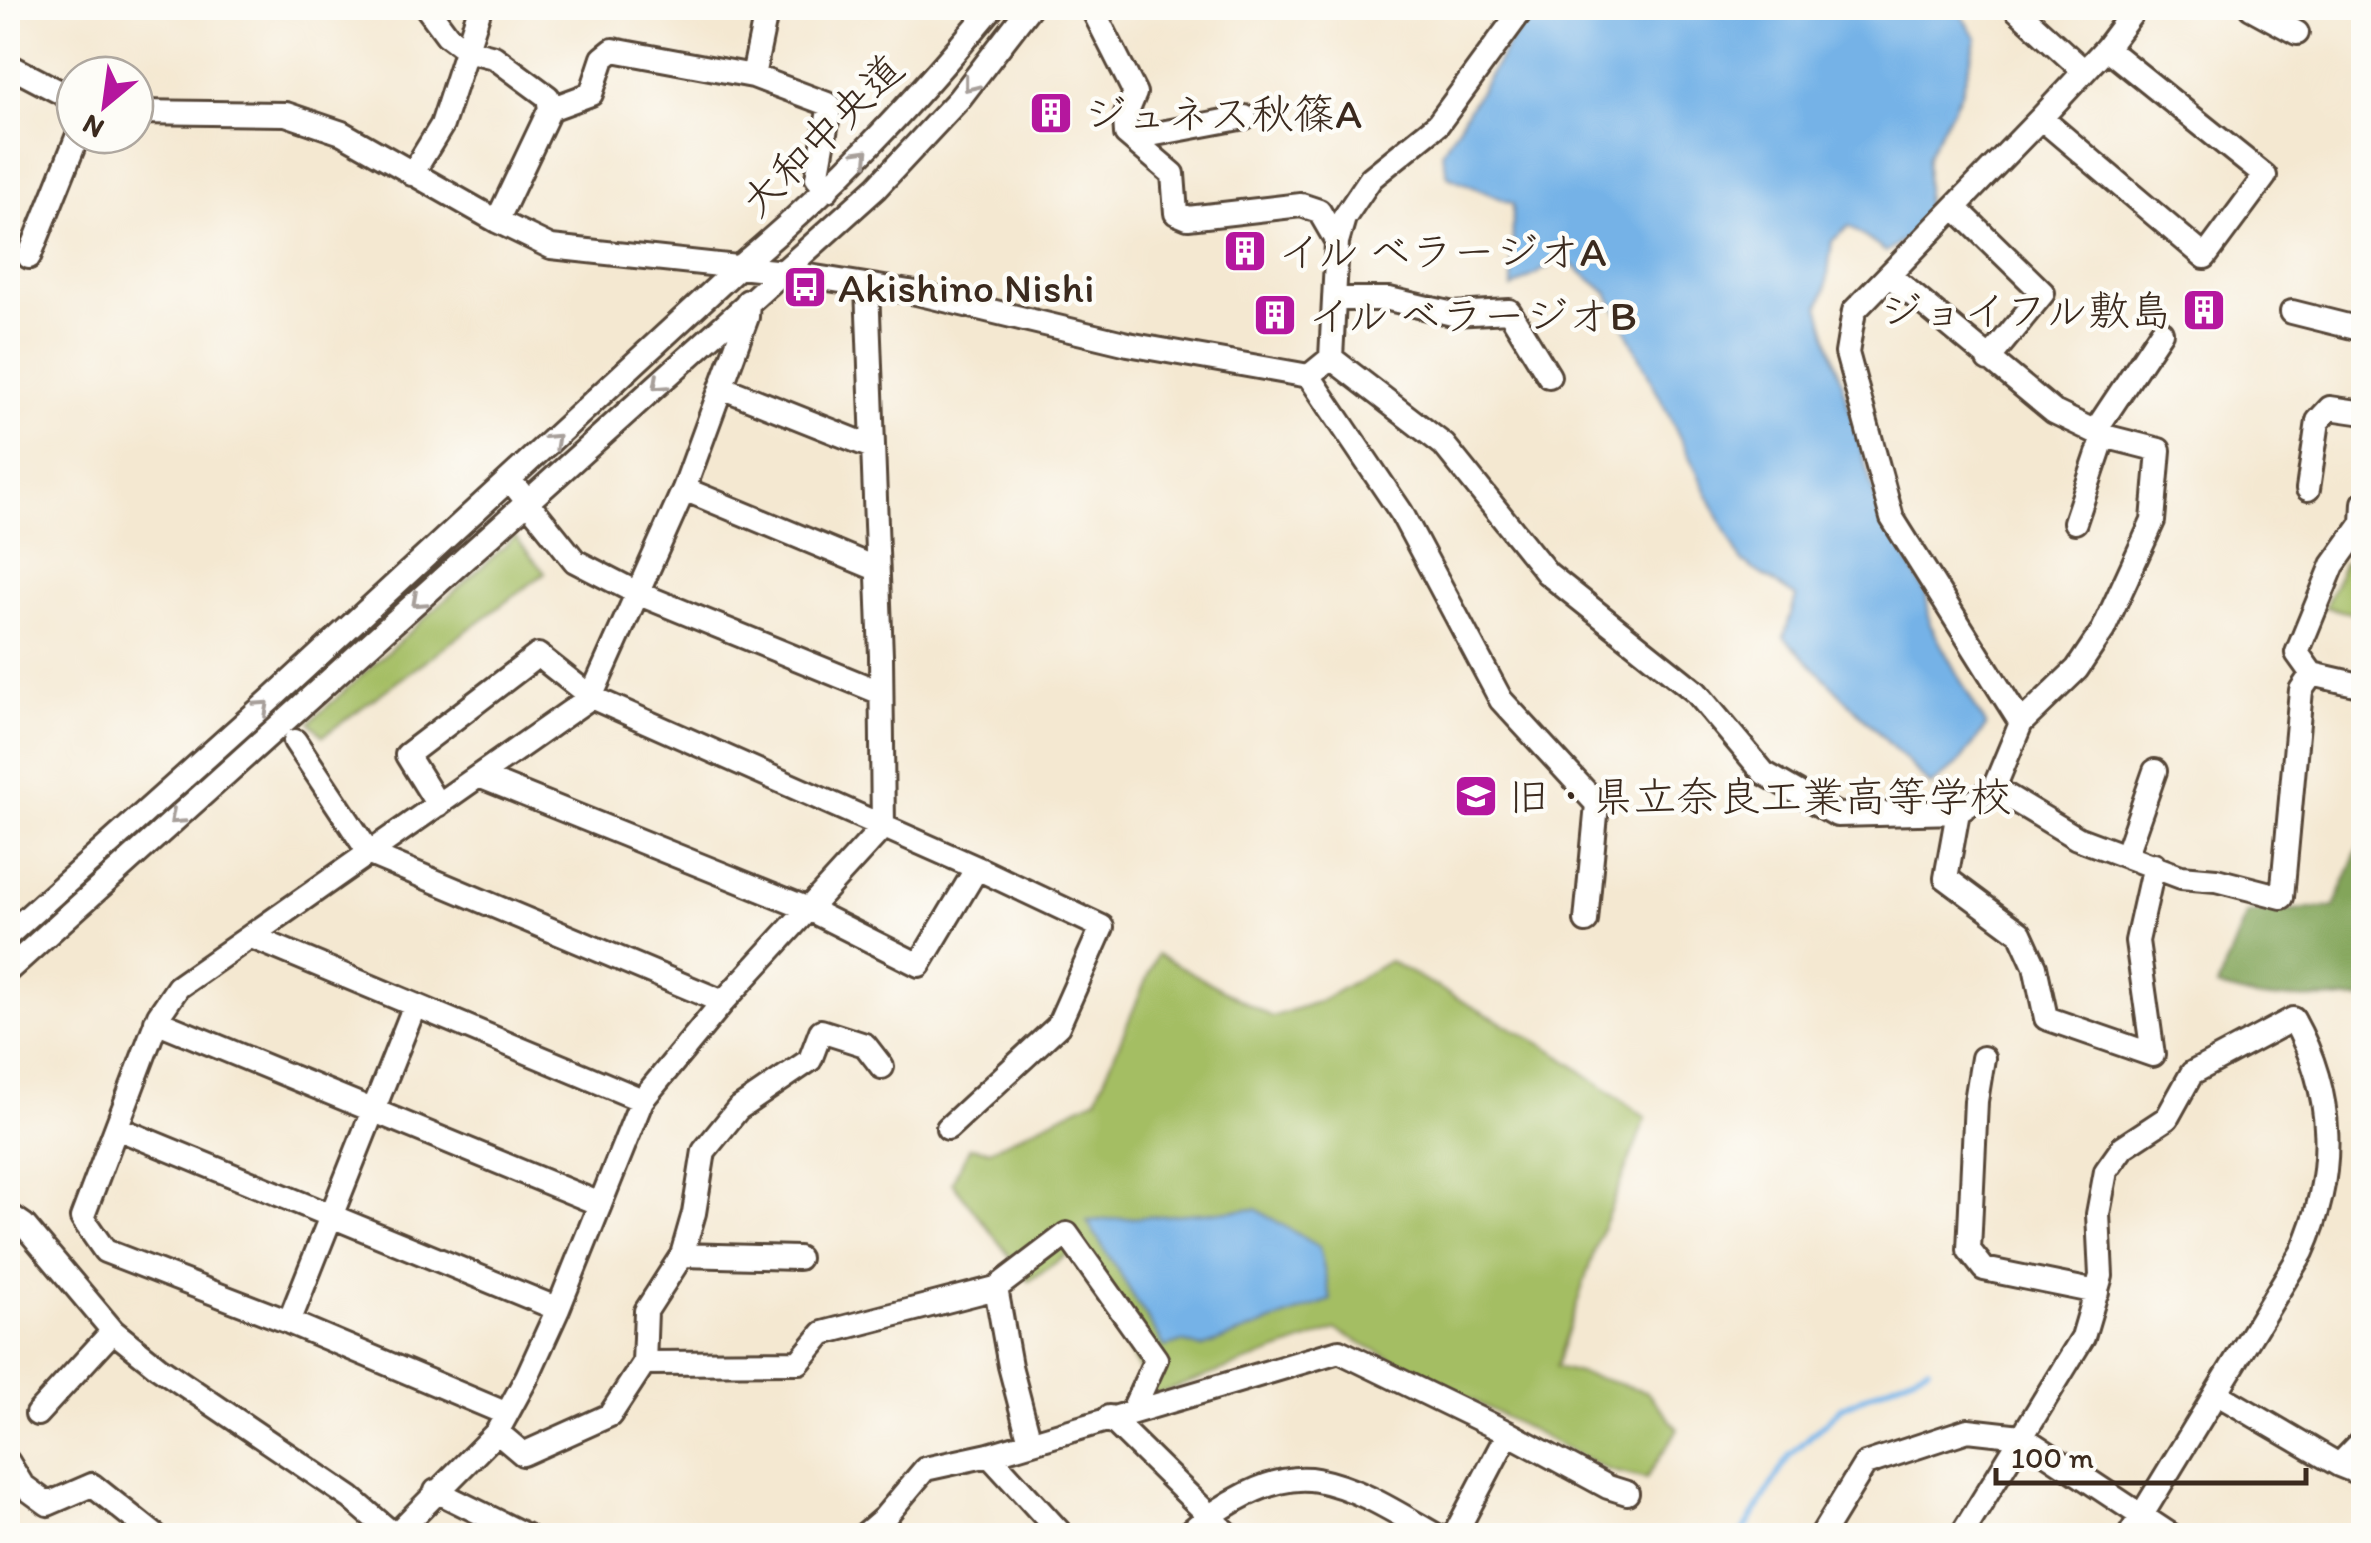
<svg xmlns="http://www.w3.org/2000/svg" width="2371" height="1543" font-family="Itim,'Klee One',sans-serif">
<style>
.green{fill:#a4be64;stroke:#707441;stroke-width:2.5}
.forest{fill:#83a55a;stroke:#5f683c;stroke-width:2.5}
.water{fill:#75b2e7;stroke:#586e82;stroke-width:2.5}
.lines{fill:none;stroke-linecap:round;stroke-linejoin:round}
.stream{stroke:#75b2e7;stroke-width:6}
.minor-casing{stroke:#574639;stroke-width:28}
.minor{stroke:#fff;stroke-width:22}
.oneway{stroke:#a79f9a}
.labels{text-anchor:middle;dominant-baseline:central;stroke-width:9;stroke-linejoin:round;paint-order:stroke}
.poi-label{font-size:42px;fill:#3b2a1e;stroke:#fdfcf7;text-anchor:start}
.street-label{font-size:42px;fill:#3b2a1e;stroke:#fdfcf7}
</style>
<rect width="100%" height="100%" fill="#fdfcf7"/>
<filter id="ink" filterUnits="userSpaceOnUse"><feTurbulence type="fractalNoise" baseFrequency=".01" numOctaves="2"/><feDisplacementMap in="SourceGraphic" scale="20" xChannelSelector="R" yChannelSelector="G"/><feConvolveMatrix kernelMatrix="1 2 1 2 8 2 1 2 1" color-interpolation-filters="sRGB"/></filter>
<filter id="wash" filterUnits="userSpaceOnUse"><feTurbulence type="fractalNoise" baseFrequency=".0048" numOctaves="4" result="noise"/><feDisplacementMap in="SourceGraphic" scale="40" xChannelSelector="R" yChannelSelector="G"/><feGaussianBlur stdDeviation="2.25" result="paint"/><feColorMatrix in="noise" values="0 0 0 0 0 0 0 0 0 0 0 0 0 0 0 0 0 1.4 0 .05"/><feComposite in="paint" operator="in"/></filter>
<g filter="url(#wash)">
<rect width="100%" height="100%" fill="#f4e8d1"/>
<!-- green -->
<path class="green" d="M515 537 545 573 323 736 310 722Z
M2344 562 2363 566V616L2325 607Z
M1157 954 1272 1017 1320 1001 1389 961 1552 1050 1646 1118 1598 1240 1556 1367 1646 1391 1678 1429 1646 1479 1608 1470 1336 1330 1154 1395 1071 1252 1029 1281 952 1182 970 1147 989 1150 1096 1098Z"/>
<!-- forest -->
<path class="forest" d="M2363 839V999L2255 998 2217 987 2247 913 2334 907Z"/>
<!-- water -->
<path class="water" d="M1538 8H1957L1977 38 1961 93 1927 156 1925 225 1886 252 1849 226 1832 241 1826 289 1819 306 1879 510 1926 594 1930 624 1986 727 1960 762 1931 786 1784 637 1796 597 1741 561 1608 293 1563 258 1512 288 1513 204 1448 176 1442 152 1512 39Z
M1256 1209 1319 1247 1331 1300 1201 1348 1182 1342 1165 1347 1087 1221Z"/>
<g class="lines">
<!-- stream -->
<path class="stream" d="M1741 1536 1789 1456 1842 1407 1929 1367"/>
</g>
</g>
<g filter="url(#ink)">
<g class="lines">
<!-- minor casing -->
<g class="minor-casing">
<path id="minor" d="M427 8 447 35 467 50 494 57 548 97 550 109 497 221
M1092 8 1135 93 1125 117 1126 134 1173 174 1176 213 1188 218 1301 205 1319 211 1337 242
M2251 8 2297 33
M2017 10 2084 71
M8 65 75 100
M753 76 767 8
M550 109 591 94 603 58 613 50 753 76 830 105 817 178 827 190
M135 112 286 114 342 133 497 221 551 247 784 272 916 293 1128 344 1309 376 1331 358 1337 242 1344 218 1371 178 1438 124 1523 8
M2041 118 2205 257 2265 176 2106 48
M1142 146 1150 135 1245 117
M412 174 442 125 480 8
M1955 207 2043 293 1988 360
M29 257 78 135
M1889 275 2054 412 2104 436 2159 450 2153 521 2103 630 2077 669 2021 723
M1335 299H1389L1453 314 1509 311 1549 376
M2292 312 2364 330
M1331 358 1444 445 1547 573 1696 692 1764 773 1837 815 1958 812 1994 788 2021 723 1892 518 1847 353 1854 311 2041 118 2106 48 2136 8
M1309 376 1401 512 1501 700 1597 804 1586 921
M721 387 872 447
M2095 431 2161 332
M684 489 877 569
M2308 489 2318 421 2330 408 2364 413
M518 490 575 561 637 593 879 692
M2075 522 2104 436
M2312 674 2364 686
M295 741 370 854 723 1002
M479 776 806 908 919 965 977 868
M1994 788 2077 838 2181 877 2216 880 2282 897 2301 690 2312 674 2297 653 2333 565 2363 523 2364 503
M438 805 407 755 538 655 591 697 977 868 1102 927 1058 1026 948 1128
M1958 812 1946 878 2020 933 2035 966 2046 1018 2153 1055 2137 941 2154 865
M2126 854 2155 771
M8 935 269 701 739 267C837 185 911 105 992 8
M252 937 642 1100
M8 970 876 188 959 99 1029 8
M156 1021 600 1204
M1983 1058 1976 1101 1969 1250 1984 1269 2097 1292
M117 1128 558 1309
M8 1214 24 1225 113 1331 158 1367 351 1498 394 1535
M682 1255 798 1258
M996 1288 1010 1366 1030 1442
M289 1322 415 1005
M644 1363 799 1362 823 1333 996 1288 1067 1234 1156 1359 1133 1410
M2216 1393 2339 1465 2364 1475
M37 1414 113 1331
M507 1414 289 1322 105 1251 82 1218 159 1015 178 987 591 697 684 489 747 317 748 301
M1109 1417 1230 1536
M497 1432 523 1454 610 1415 644 1363 646 1311 682 1255 694 1213 704 1151 738 1109 810 1060 821 1031 865 1045 882 1067
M989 1455 1063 1536
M8 1462 22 1485 48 1504 92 1485 156 1536
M2339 1465 2364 1439
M436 1491 527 1536
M394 1536 497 1432 527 1377 558 1309 642 1100 723 1002 883 827 881 656 867 287
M863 1536 884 1518 925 1469 989 1455 1339 1351 1508 1433 1608 1487 1627 1493
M1185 1536C1218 1507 1272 1472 1317 1480 1360 1488 1400 1515 1437 1536
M1454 1536 1508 1433
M1821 1536 1865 1464 1968 1430 2021 1436 2172 1536
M1961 1536 2083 1337 2101 1276 2098 1214 2106 1171 2123 1147 2167 1118 2192 1073 2293 1019C2335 1094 2337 1174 2302 1252L2129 1536"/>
</g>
<!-- minor -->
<use href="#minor" class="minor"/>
</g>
<!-- one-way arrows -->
<defs><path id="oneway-chevron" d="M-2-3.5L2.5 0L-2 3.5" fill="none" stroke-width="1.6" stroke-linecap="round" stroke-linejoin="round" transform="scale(2.5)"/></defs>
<g class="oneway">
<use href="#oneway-chevron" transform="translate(970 85) rotate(128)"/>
<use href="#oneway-chevron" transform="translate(863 155) rotate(-46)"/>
<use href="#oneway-chevron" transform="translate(659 384) rotate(138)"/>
<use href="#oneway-chevron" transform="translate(554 440) rotate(-43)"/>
<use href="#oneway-chevron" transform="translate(418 601) rotate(138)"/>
<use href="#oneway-chevron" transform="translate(263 707) rotate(-42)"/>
<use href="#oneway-chevron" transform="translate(176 818) rotate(138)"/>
</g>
</g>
<!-- icons -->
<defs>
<g id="building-square" transform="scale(2.25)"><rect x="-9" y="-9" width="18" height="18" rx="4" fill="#b5179e" stroke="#fdfcf7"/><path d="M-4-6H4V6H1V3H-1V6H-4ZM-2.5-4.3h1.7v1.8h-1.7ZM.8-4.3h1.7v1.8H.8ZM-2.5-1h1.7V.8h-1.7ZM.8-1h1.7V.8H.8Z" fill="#fff"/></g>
<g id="bus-square" transform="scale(2.25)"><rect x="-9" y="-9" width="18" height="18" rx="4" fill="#b5179e" stroke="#fdfcf7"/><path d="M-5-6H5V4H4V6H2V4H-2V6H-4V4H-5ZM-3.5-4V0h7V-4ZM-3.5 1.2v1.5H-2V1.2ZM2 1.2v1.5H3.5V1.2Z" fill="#fff"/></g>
<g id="school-square" transform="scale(2.25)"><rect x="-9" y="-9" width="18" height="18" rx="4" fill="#b5179e" stroke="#fdfcf7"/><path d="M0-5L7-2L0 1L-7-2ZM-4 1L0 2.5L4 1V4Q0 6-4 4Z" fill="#fff"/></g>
</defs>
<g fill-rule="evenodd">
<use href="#building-square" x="1051" y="113"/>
<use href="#building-square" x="1245" y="251"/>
<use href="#bus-square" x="805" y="287"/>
<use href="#building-square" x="2204" y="310"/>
<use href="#building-square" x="1275" y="315"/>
<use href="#school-square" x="1476" y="796"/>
</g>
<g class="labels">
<!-- poi labels -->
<g class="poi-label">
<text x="1084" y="113">ジュネス秋篠A</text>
<text x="1278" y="251">イル ベラージオA</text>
<text x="838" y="287">Akishino Nishi</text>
<text x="2172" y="310" text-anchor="end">ジョイフル敷島</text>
<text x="1308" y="315">イル ベラージオB</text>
<text x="1508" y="796">旧・県立奈良工業高等学校</text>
</g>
<!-- street labels -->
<g class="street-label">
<text transform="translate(822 135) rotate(-45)">大和中央道</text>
</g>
</g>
<!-- margin -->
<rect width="2371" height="1543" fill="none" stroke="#fdfcf7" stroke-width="40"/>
<!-- north arrow -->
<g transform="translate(105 105) rotate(209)"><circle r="48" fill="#fdfcf7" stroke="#afa8a0" stroke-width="2.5"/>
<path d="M0-8L18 38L0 25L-18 38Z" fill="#b5179e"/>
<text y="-15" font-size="28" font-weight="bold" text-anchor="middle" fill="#3b2a1e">N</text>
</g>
<!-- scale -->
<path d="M1996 1468v15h310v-15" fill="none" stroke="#3b2a1e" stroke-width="5"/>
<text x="2011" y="1468" font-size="30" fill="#3b2a1e" stroke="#fdfcf7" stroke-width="8" paint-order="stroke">100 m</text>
</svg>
